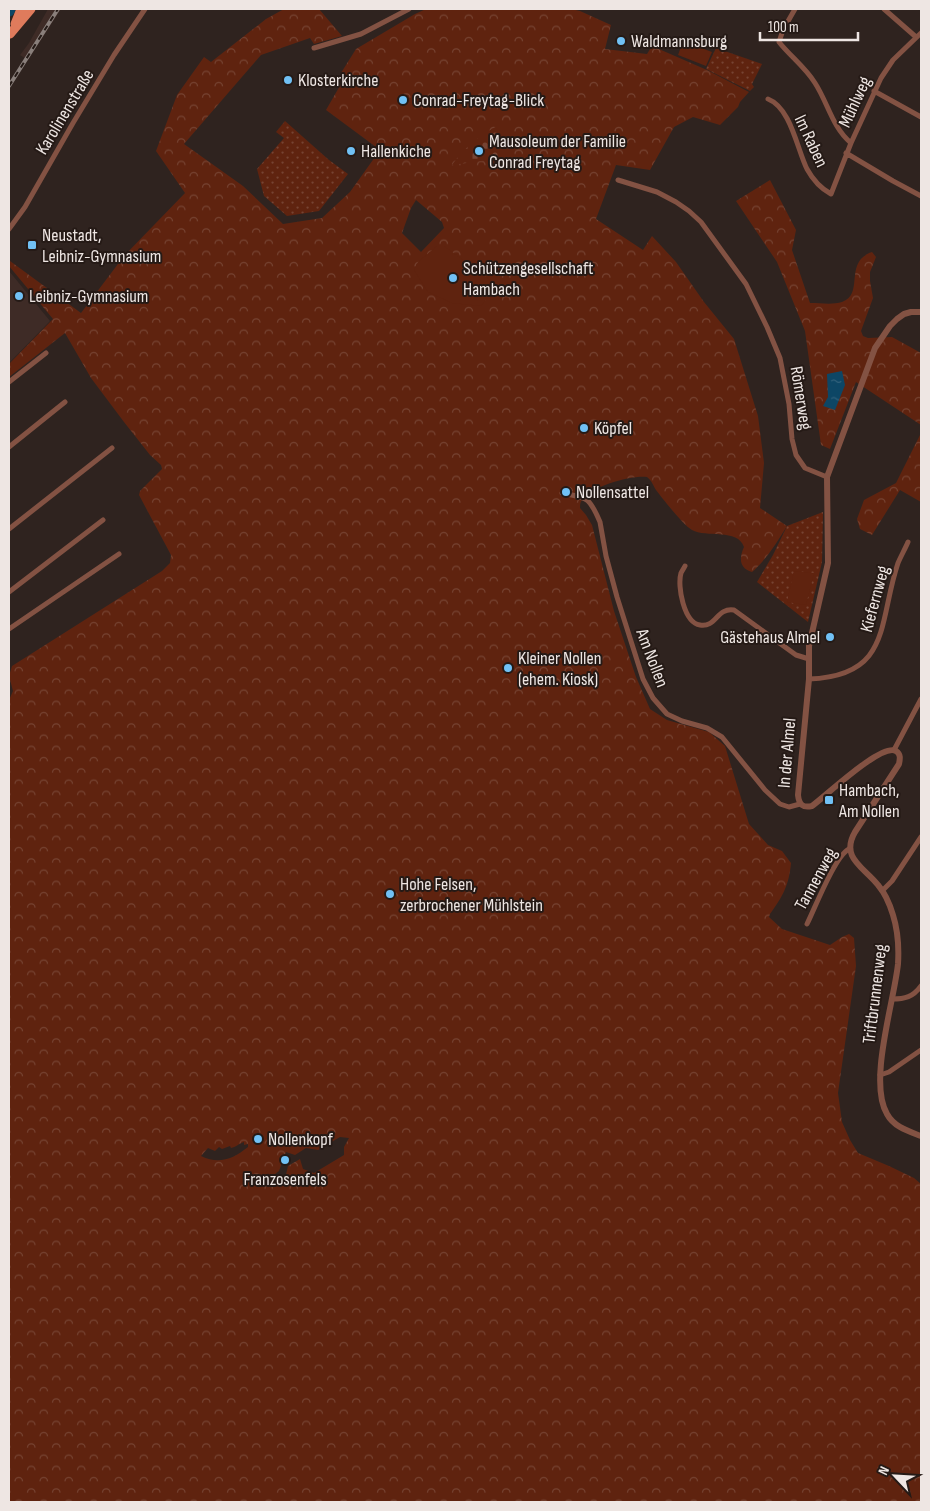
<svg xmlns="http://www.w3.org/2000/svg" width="930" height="1511" font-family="'Sofia Sans Condensed',sans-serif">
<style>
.built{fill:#3e2b26}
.grass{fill:url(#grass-dots)}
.forest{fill:url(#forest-crowns);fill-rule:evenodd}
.cemetery{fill:url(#cemetery-stones)}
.pitch{fill:#5f230f}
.water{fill:url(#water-ripples)}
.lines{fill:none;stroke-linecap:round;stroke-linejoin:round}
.river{stroke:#0d4665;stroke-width:11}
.minor{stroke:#835243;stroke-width:5}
.tertiary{stroke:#835243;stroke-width:6}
.primary{stroke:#df7b5c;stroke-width:9}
.rail-casing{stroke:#897f7b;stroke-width:4}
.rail{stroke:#251a16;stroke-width:2;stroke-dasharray:5.5;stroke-linecap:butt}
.poi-dot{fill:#71c1f5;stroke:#251a16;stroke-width:2}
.labels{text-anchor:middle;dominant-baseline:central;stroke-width:4;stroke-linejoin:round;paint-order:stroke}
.poi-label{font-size:18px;fill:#eee6e3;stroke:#251a16;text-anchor:start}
.street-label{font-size:18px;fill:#eee6e3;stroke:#251a16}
</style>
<defs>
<pattern id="grass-dots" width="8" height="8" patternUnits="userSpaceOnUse" patternTransform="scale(1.25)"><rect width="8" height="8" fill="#5f230f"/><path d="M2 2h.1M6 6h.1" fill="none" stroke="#764332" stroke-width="1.8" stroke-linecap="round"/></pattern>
<pattern id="forest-crowns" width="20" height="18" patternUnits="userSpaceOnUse" patternTransform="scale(1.25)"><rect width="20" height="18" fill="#5f230f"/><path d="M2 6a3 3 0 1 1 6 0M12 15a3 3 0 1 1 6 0" fill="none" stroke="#764332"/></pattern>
<pattern id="cemetery-stones" width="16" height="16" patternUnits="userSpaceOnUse" patternTransform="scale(1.25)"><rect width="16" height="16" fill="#5f230f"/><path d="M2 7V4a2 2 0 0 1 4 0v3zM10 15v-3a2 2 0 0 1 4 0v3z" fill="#764332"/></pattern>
<pattern id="water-ripples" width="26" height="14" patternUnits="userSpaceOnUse" patternTransform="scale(1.25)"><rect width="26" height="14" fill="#0d4665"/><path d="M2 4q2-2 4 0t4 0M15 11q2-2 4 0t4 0" fill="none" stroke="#31617b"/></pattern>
</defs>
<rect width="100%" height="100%" fill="#2f231f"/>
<!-- built -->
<path class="built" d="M48 9H61L28 60 20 55 29 43Z
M9 271 50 321 9 363Z"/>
<!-- grass -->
<path class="grass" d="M716 48 762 64 752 84 754 87 750 91 706 69Z
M285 121 329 160 348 174 319 211 287 216 264 196 257 169 284 138 276 132Z
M823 512 822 562 808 622 757 582 773 555 787 526Z"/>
<!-- forest -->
<path class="forest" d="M284 9H319L342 36 314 44 310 38 261 55 184 144 243 186 283 224 322 218 350 192 380 150 326 110 345 77 341 73 356 49 415 14 426 9H571L580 11 611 25 605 49 647 54 652 46 707 70 749 92 740 102 738 107 720 125 693 117 674 127 650 170 616 165 596 219 643 250 652 236 676 262 704 302 734 339 758 416 764 463 760 508 787 526C777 542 767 559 752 572 739 568 739 558 744 547 738 528 706 538 692 530 683 525 663 499 656 490 653 485 652 481 647 477 632 475 591 486 582 500 580 502 580 505 580 508L586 515 592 525 614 611 636 677 650 709 667 720 709 732 725 746 749 824 768 845 782 851 791 863C789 885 783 896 770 914L769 917 782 929 830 945 842 937 849 934 854 938 856 966 838 1093 842 1122 850 1140 858 1153 889 1166 914 1178 921 1184V1502H9V700L13 691 9 676 12 666 162 571 170 563 171 555 139 495 140 491 162 469 161 465 150 455 124 422 91 378 65 333 9 377V364L53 319 9 266V262L10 261 81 313 124 256 185 193 156 151 177 95 204 57 211 62 266 19ZM416 200 442 222 444 228 421 252 402 233 411 208ZM340 1137 349 1138 344 1147V1155L314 1173 303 1169 300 1159 288 1166 284 1183 264 1185 268 1173 270 1178 279 1171 286 1152 295 1155 306 1148 318 1150ZM244 1142V1145L248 1144V1147C233 1159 219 1165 201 1156L208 1148 215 1151 219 1147 222 1149 230 1146 231 1148C236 1147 238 1144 244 1142Z
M770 180 796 230 792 250 810 303C820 303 833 305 842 302 865 294 843 262 872 252L876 257 870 272V281L873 298 861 331 863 336 868 338 892 337 921 353V425L856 382 830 449 821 445 805 331 777 262 736 201Z
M921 433V502L900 490 872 535 860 529 857 519 864 500 896 483Z"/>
<!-- cemetery -->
<path class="cemetery" d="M499 125 506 137 510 157 452 165C464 148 480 135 499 125Z"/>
<!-- pitch -->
<path class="pitch" d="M683 41 712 52 706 66 678 55Z
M437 246H444L497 285 481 306 452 303 428 292 414 270 418 262Z
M794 571 814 573 806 605 787 602Z"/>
<!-- water -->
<path class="water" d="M842 371 845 385 835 410 823 406 828 397 827 374Z"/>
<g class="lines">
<!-- river -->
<path class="river" d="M9 11 10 9"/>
<!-- minor -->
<path class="minor" d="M795 9 783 30 779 42C790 56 805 67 815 83 828 103 832 127 851 143
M884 9 916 37
M314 48 361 34 409 9
M874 91 921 117
M768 99C791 108 797 149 807 169 813 180 820 188 831 194L851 143 881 78 893 60 921 33
M846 153 893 181 921 196
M618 180 657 192 676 202 689 211 701 222 746 284 767 327 780 358 789 404 792 439 796 455 805 468 827 477
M9 229 25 207 73 123 114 55 145 9
M9 382 46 353
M9 447 65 402
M562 493C587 498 589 496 600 522L606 556 617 597 643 679 653 698 667 714 682 721 707 728 722 737 765 790 780 804 789 807 800 804
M9 529 112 448
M685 566C684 568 682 571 681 573 677 586 684 623 700 625 716 628 717 607 734 610L796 655 809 659
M9 592 103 520
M9 629 119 554
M809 679C892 676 878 622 898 563 901 556 905 549 908 542
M894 750 921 699
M882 891 892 881 921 837
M807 924C815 908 835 856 849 849
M892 999C905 999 913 997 921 986
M880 1075 889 1072 921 1050"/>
<!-- tertiary -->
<path class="tertiary" d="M921 312H911L904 314 897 319 890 326 875 348 827 477 828 563 809 646V679L798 795C799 805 803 808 812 806 826 796 881 743 896 751 901 754 900 759 899 764L855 832C840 858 864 867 878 885 885 893 890 905 893 915 898 931 899 948 898 964 894 1002 868 1082 887 1114 894 1127 908 1131 921 1136"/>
<!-- primary -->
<path class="primary" d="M15 24 21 9
M10 34 31 9"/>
<!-- rail casing -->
<g class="rail-casing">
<path id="rail" d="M9 86 58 9"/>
</g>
<!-- rail -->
<use href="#rail" class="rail"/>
</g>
<!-- markers -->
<g class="poi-dot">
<circle cx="621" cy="41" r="5"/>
<circle cx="288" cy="80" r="5"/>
<circle cx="403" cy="100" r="5"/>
<circle cx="351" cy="151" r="5"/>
<circle cx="479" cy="151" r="5"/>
<rect x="27" y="240" width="10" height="10" rx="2.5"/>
<circle cx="453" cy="278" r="5"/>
<circle cx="19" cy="296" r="5"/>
<circle cx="584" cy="428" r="5"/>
<circle cx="566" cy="492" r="5"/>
<circle cx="830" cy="637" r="5"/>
<circle cx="508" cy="668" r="5"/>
<rect x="824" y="795" width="10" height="10" rx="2.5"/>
<circle cx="390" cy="894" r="5"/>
<circle cx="258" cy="1139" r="5"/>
<circle cx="285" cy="1160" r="5"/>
</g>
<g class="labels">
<!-- poi labels -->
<g class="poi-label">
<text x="631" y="41">Waldmannsburg</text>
<text x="298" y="80">Klosterkirche</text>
<text x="413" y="100">Conrad-Freytag-Blick</text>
<text x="489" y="141">Mausoleum der Familie<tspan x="489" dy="21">Conrad Freytag</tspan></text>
<text x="361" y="151">Hallenkiche</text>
<text x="42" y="235">Neustadt,<tspan x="42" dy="21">Leibniz-Gymnasium</tspan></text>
<text x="463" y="268">Schützengesellschaft<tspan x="463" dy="21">Hambach</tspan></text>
<text x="29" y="296">Leibniz-Gymnasium</text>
<text x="594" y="428">Köpfel</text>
<text x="576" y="492">Nollensattel</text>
<text x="820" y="637" text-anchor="end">Gästehaus Almel</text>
<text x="518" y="658">Kleiner Nollen<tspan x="518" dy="21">(ehem. Kiosk)</tspan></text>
<text x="839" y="790">Hambach,<tspan x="839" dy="21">Am Nollen</tspan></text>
<text x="400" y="884">Hohe Felsen,<tspan x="400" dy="21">zerbrochener Mühlstein</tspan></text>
<text x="268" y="1139">Nollenkopf</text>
<text x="285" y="1179" text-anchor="middle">Franzosenfels</text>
</g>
<!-- street labels -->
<g class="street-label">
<text transform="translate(855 102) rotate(-65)">Mühlweg</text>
<text transform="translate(65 112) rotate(-59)">Karolinenstraße</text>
<text transform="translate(811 141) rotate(65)">Im Raben</text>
<text transform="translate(801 398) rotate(81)">Römerweg</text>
<text transform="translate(875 599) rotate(-75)">Kiefernweg</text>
<text transform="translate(652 658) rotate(69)">Am Nollen</text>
<text transform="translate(787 753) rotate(-85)">In der Almel</text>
<text transform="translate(816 879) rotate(-61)">Tannenweg</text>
<text transform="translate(875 994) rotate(-83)">Triftbrunnenweg</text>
</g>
</g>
<!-- border -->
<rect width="930" height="1511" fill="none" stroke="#eee6e3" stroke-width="20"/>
<!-- north arrow -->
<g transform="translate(895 1476) rotate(295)" stroke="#251a16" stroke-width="4" paint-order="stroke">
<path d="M0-4L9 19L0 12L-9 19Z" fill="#eee6e3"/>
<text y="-8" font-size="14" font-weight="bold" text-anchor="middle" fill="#eee6e3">N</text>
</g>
<!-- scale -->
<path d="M760 32v8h98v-8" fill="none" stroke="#eee6e3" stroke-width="2.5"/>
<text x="768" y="32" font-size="15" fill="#eee6e3" stroke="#251a16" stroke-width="4" paint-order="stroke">100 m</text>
</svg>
